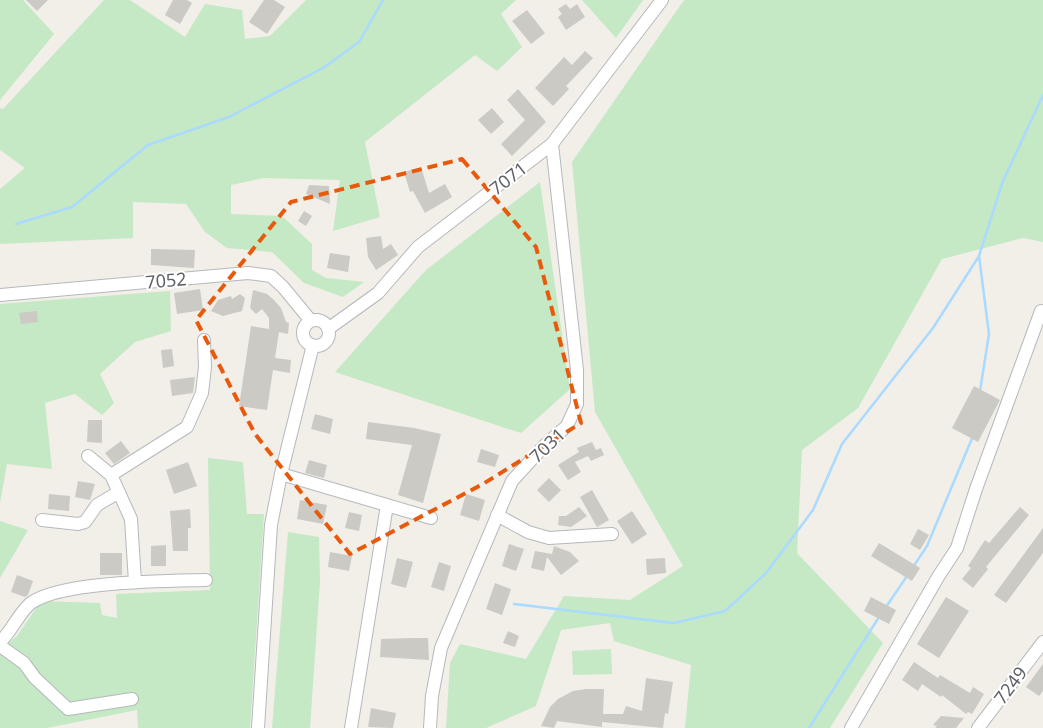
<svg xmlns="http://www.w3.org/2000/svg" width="1043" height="728" font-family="'Noto Sans',sans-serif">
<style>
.green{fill:#c5e8c5}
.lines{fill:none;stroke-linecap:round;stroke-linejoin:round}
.stream{stroke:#aadaff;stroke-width:2.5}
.building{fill:#cccac5}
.minor-casing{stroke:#b5b8bc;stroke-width:14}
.minor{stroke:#fff;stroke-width:12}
.marked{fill:none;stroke:#e8590c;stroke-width:4;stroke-dasharray:10 6;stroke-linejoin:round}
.labels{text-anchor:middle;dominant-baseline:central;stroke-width:4;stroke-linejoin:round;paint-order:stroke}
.street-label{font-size:18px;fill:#5f6368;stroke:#fff}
</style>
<rect width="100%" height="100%" fill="#f1efe8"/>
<!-- green -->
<path class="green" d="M0 0H23L54 34 0 100Z
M104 0H130L185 37 205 4 242 10 245 39 270 36 306 0H516L501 14 522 47 497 71 475 55 365 142 380 217 333 231 340 180 264 178 231 185V214L282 216 312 244V270L326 278 364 282 343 297 304 283 272 252 227 248 205 232 186 204 133 202V238L0 244V189L25 168 0 150V108L3 109Z
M582 0H643L616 38Z
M684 0H1043V242L1023 238 942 259 858 408 802 450 797 553 883 643 830 728H685L691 665 614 641 610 623 561 630 536 706 486 728H446L450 663 460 644 526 659 564 596 630 600 683 566 595 412 572 162Z
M540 182 570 389 521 433 335 372 426 270Z
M170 291 171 331 135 342 100 374 114 403 102 415 75 394 45 403 52 469 7 464 0 503V304Z
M208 458 243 462 247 514H264L250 728H138L137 710 47 728H0V650L17 636 41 601 100 603 102 615 117 618 116 594 210 590Z
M0 521 28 530 0 578Z
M288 532 319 537 320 581 310 728H272Z
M611 649 612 674 573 675 572 651Z"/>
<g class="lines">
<!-- stream -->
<path class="stream" d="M16 224 72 207 148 145 229 117 323 68 359 42 383 0
M979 256 989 334 980 391
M913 567 927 546 973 436
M514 604 674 623 725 611 766 573 813 510 842 444 933 328 979 256 1003 181 1043 95
M886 607 907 576
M809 728 879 617"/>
</g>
<!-- building -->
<path class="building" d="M26 0H48L37 11Z
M173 0H187L192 3 180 24 165 15Z
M264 0H274L285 7 267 34 249 22Z
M566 4 570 9 577 4 585 17 566 30 558 17 562 14 558 9Z
M527 10 545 33 531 44 512 21Z
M585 51 593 58 566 86 569 89 553 106 535 88 564 57 572 65Z
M518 89 546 122 512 156 501 144 525 120 507 100Z
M492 108 504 122 491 134 478 120Z
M421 167 429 193 445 184 452 197 425 213 413 191 410 192 404 172Z
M309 185 329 186 330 204 306 194Z
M304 211 312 216 306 226 298 221Z
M381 236 383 249 391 244 398 255 376 270 368 257 366 238Z
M151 249 195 250 194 268 151 265Z
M330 253 350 256 348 272 327 268Z
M200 289 203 310 177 314 174 293Z
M253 290 267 294 274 300 281 308 286 322 289 323 288 334 279 332 275 358 291 360 290 373 273 370 267 410 239 406 251 326 269 329V318L262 309 256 314 250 308Z
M240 294 245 298 242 311 223 316 211 311 218 300 231 296 232 299Z
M37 311 38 322 21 324 19 313Z
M172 349 174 366 163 368 161 350Z
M195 377 193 393 172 396 170 380Z
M974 386 1000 400 978 442 952 428Z
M315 414 333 419 330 434 311 429Z
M88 420H102V443L87 442Z
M368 422 414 428 441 434 423 503 398 495 412 445 366 439Z
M121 441 130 453 114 464 105 453Z
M592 442 596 450 601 448 604 455 591 461 588 456 575 462 581 472 568 480 558 465 579 452 577 448Z
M481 449 499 455 495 467 477 462Z
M309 460 327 465 324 478 305 473Z
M188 462 197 486 174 494 166 470Z
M549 478 561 490 549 502 537 490Z
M78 481 95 484 90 500 75 497Z
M592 490 609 520 597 527 580 497Z
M49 494 70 496 69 511 48 509Z
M466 494 485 500 479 521 460 515Z
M300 500 327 505 323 524 297 519Z
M579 507 587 516 571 527 558 525 559 516H566Z
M1020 507 1029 515 986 567 988 569 973 588 962 579 971 568 968 566 985 540 989 543Z
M190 509 191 528H188V551H173L170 511Z
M632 511 647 534 632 544 617 521Z
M349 512 362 515 359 531 345 528Z
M1043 528V553L1006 603 994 595Z
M918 529 929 535 920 550 910 544Z
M879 543 920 568 912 581 871 556Z
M509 544 524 549 516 571 502 566Z
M166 545V566H151V546Z
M554 546 570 552 579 561 561 575 547 557 544 571 531 568 535 551 552 554Z
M330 552 352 556 349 571 328 567Z
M100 553H122V575H100Z
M397 558 413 562 406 588 391 584Z
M665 558 666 573 647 575 646 559Z
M439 562 451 566 444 591 431 587Z
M17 575 33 581 28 595 25 597 11 592Z
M495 583 511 589 502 615 486 609Z
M871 597 896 610 889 624 864 611Z
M946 597 969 611 939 658 917 644Z
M508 631 519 636 515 647 503 643Z
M414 638H428L429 660 380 657 381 639Z
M914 662 938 678 940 675 970 693 973 687 984 694 972 714 968 712 966 714 942 695 941 697 922 684 918 691 902 680Z
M1043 664V691L1039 696 1026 687Z
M646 678 673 682 668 714 665 713 663 728 602 722V727L557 721 554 728 541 726 550 707 558 699 573 691 586 689H604L603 714H623L626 706 642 711Z
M371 708 396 713 393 728 368 727Z
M941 716 964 718 956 728H935L937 726 933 725Z"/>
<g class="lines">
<!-- minor casing -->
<g class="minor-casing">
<path id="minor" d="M0 295 248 273 271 276 283 287 311 321
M303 333a13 13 0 1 1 26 0a13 13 0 1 1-26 0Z
M328 329 378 293 418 247 552 144 662 0
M88 456 111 475 131 519 135 582
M281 474 431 518
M111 475 187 427 202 393 205 367 204 340
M497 515 528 532 549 538 612 534
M42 520 78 524 85 522 97 505 119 492
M0 642C12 631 20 611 31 603 61 581 166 581 206 580
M0 646 24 663 35 678 68 709 132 699
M258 728 271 525 281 474 313 345
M351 728 387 505
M430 728 432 696 441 648 512 481 544 446 567 426 577 404V370L552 144
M851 728 938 577 957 548 976 489 1041 311
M978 728 1043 642"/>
</g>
<!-- minor -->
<use href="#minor" class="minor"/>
</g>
<!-- marked area -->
<path class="marked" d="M462 159 536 247 581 423 483 484 350 554 255 434 196 320 291 202Z"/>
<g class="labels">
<!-- street labels -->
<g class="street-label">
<text transform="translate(508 178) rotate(-38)">7071</text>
<text transform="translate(166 280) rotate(-5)">7052</text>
<text transform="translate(547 445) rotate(-44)">7031</text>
<text transform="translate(1010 685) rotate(-53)">7249</text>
</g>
</g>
</svg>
